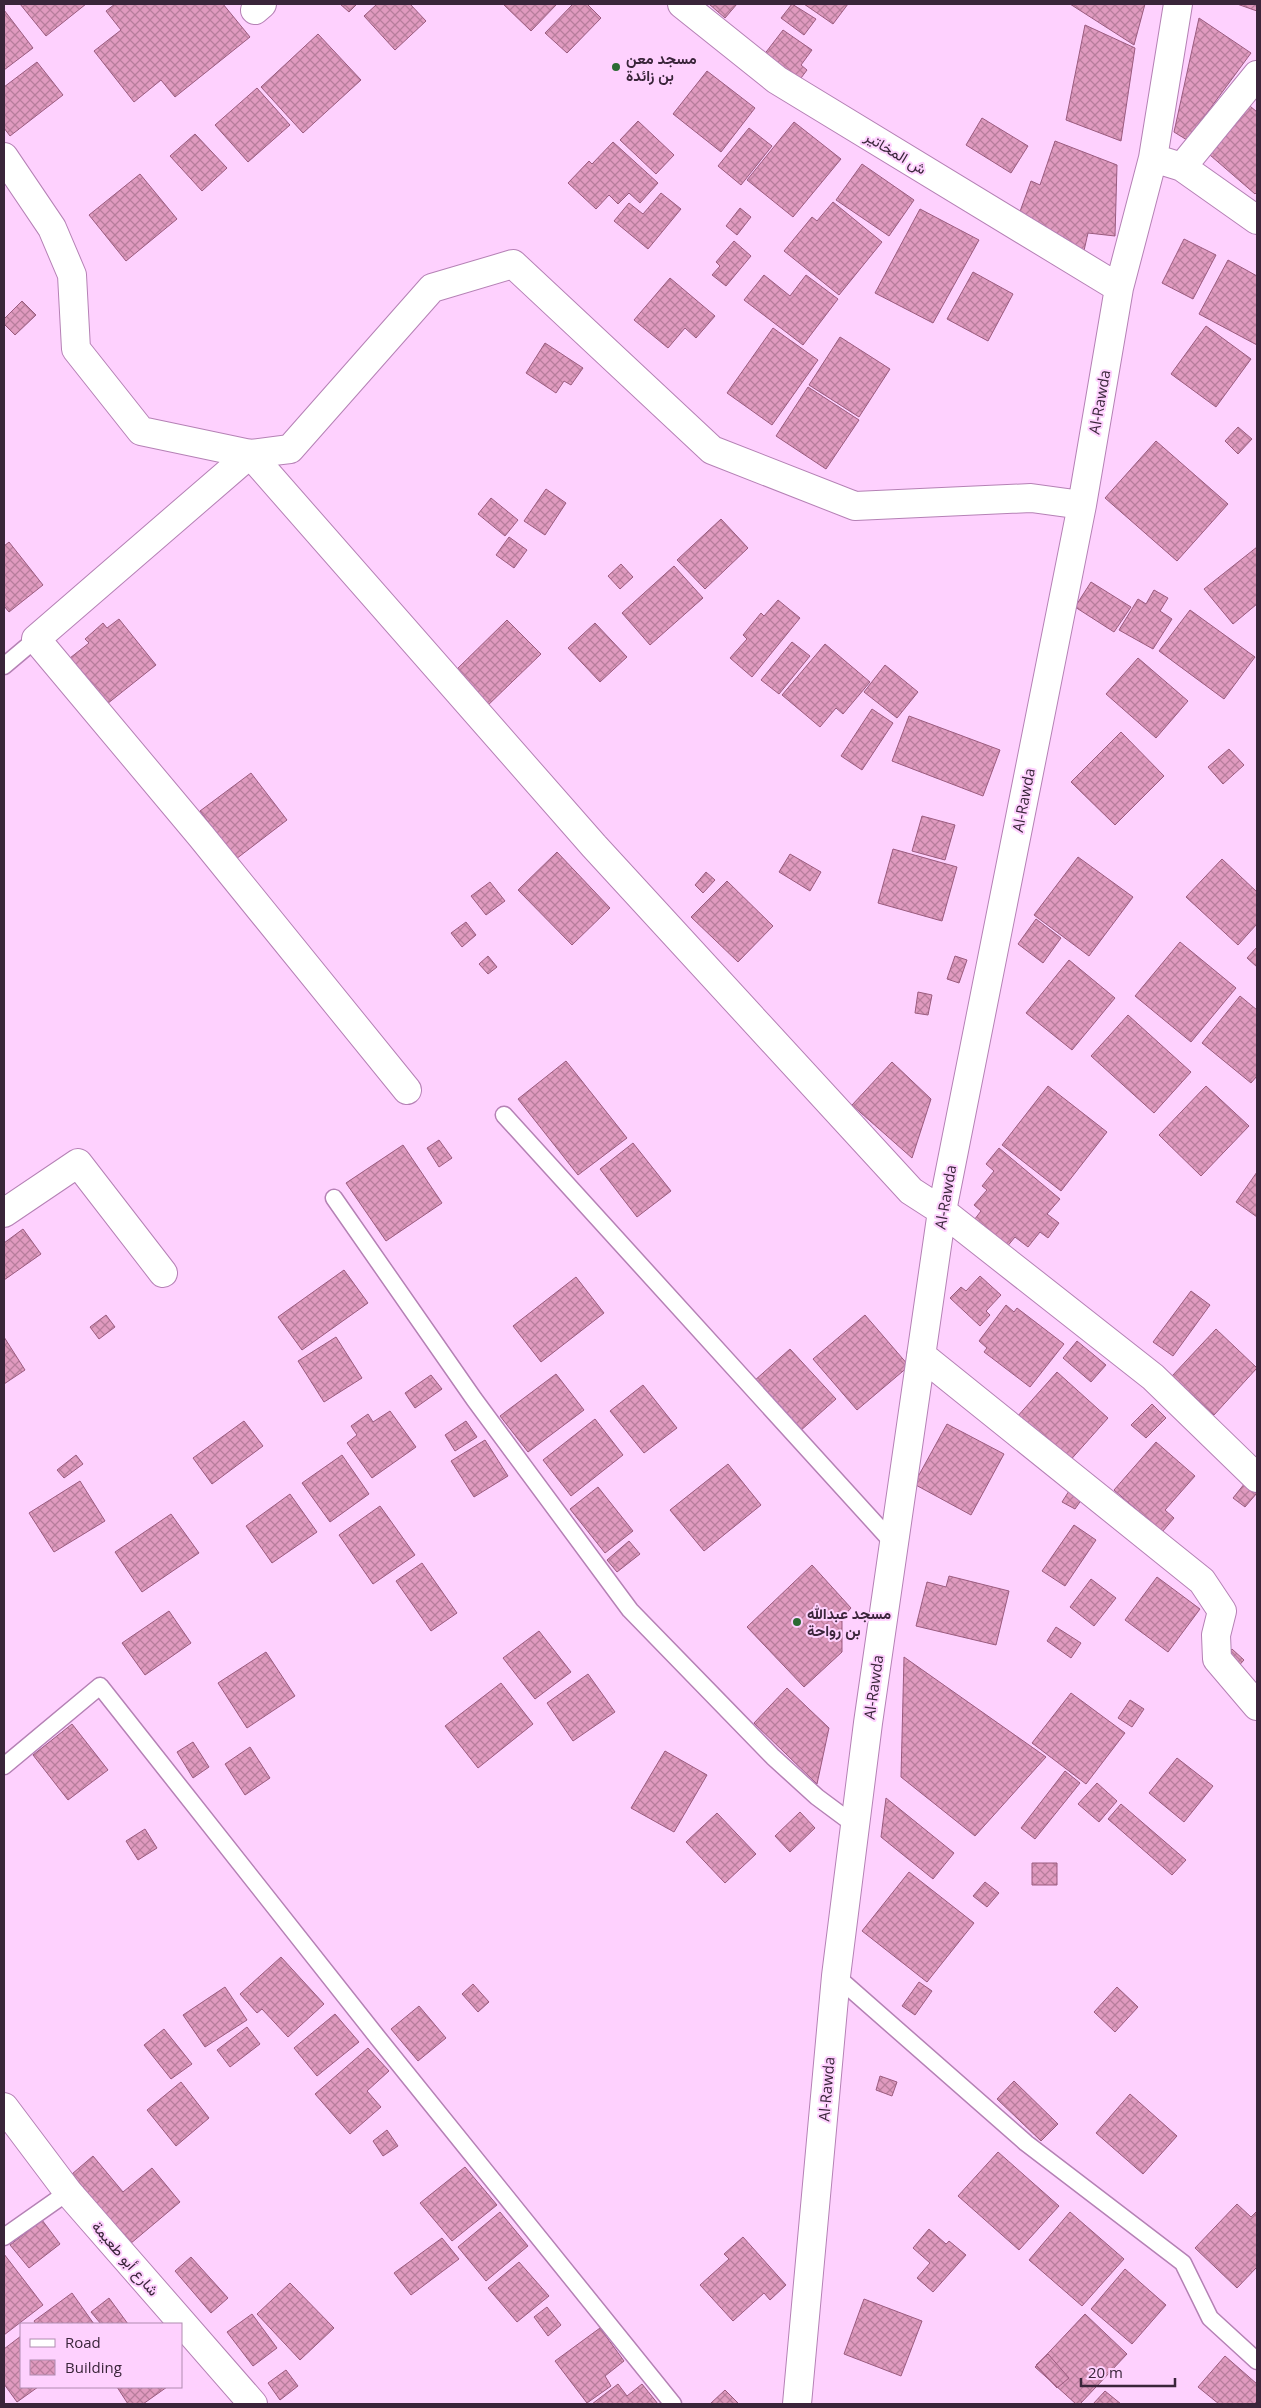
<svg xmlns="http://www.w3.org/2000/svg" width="1261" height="2408" font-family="'Open Sans',Vazirmatn,sans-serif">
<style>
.building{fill:url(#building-cross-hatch);stroke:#9b5b7f}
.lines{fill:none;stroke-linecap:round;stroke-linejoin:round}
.service-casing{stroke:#b581b5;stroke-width:19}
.minor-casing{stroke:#b581b5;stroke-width:30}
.tertiary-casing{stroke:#b581b5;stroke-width:30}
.service{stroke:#fff;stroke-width:16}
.minor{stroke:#fff;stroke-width:28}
.tertiary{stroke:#fff;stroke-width:28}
.poi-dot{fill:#2b6a33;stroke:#fed1fe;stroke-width:2}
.labels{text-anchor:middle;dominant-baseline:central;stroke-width:4;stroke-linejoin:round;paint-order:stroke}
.poi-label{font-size:15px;font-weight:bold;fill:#3a253a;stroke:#fed1fe;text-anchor:start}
.street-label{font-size:15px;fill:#3a253a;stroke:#fed1fe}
</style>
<defs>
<pattern id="building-cross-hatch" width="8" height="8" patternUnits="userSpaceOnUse" patternTransform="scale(1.25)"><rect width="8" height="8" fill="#e09abf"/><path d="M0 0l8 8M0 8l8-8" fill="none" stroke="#b77d9c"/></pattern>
</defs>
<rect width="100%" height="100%" fill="#fed1fe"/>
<!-- building -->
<path class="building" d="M20 4H86L46 36Z
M115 4H223L250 37 175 97 161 80 134 102 94 51 121 30 106 11Z
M340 4H357L349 12Z
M377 4H410L426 21 395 50 364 16Z
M503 4H557L531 31Z
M573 4H587L601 18 567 53 545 33Z
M709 4H737L725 18Z
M792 4 816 19 804 35 781 18Z
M804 4H848L833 24Z
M1070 4H1145L1134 45Z
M1237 4H1257V11Z
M4 10 33 48 4 70Z
M1199 18 1251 53 1187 140 1174 132Z
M1085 25 1135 48 1121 141 1066 120Z
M783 30 812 50 801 65 807 70 795 86 760 60Z
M318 34 361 80 303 133 261 87Z
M37 62 63 95 10 136 4 128V87Z
M707 71 755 108 721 152 673 114Z
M257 88 290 125 248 162 215 125Z
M1244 101 1257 112V192L1255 194 1203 149Z
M982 118 1028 146 1011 173 966 145Z
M638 121 674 155 656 174 620 140Z
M794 122 841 159 793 217 747 180Z
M749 128 772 146 741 185 718 166Z
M195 134 227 168 202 191 170 156Z
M1055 141 1117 165 1115 236 1088 233 1083 255 1018 217 1031 181 1040 185Z
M613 142 658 183 640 203 629 193 618 204 609 195 596 209 568 183 589 161 592 164Z
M862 164 914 200 889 236 836 200Z
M140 174 177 219 126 261 89 215Z
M661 193 681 209 648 249 614 221 629 203 643 214Z
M833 202 882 242 839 295 784 251 812 217 817 221Z
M740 208 751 217 737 235 726 226Z
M920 209 979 240 933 323 875 293Z
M1184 239 1216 255 1193 299 1162 283Z
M734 241 751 256 726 286 712 275 720 266 716 262Z
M1228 260 1257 276V345L1199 314Z
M973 272 1013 294 988 341 947 319Z
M764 275 790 296 806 275 838 299 803 345 744 300Z
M670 278 715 316 696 338 685 328 668 348 634 320Z
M22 301 36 315 15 335 4 324V319Z
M1206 326 1251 359 1216 407 1171 374Z
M773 328 818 360 772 425 727 393Z
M840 337 890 369 859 417 809 385Z
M545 343 583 368 571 385 564 381 556 393 526 373Z
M808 387 859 420 826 469 776 436Z
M1238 427 1252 439 1238 454 1225 441Z
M1156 441 1228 504 1177 561 1105 498Z
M546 489 566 503 545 535 524 521Z
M491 498 518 520 505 536 478 514Z
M721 519 748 548 705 589 677 560Z
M509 537 527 550 514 568 496 555Z
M9 542 43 585 9 612 4 606V546Z
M1257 547V604L1233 624 1204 589Z
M621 564 633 577 620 589 608 576Z
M674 566 703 598 650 645 622 613Z
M1091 582 1131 607 1114 632 1075 607Z
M1154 590 1168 598 1160 611 1172 619 1153 649 1119 630 1138 599 1146 604Z
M778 600 800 618 752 677 730 658 747 639 743 635 761 613 764 616Z
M1190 610 1255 657 1224 699 1159 651Z
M119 619 156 665 107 704 70 658 89 643 85 639 103 623 107 628Z
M507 620 541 654 484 709 455 671Z
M595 623 627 657 600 682 568 648Z
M792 642 810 656 779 694 761 680Z
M825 644 870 682 843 714 836 708 820 727 782 695Z
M1138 658 1188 701 1156 738 1106 694Z
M885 665 918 692 897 718 864 692Z
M872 709 893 723 862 770 841 756Z
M909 716 1000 750 983 796 892 761Z
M1121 732 1164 776 1115 825 1071 782Z
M1229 749 1244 765 1223 784 1208 767Z
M251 773 287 820 236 859 200 811Z
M922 816 955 825 945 860 912 851Z
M893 849 957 867 942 921 878 903Z
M557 852 610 908 572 945 518 890Z
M790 854 821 872 810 891 779 872Z
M1078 857 1133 897 1089 956 1034 915Z
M1222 859 1257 892V924L1238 945 1186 897Z
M706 872 715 880 703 893 695 885Z
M727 881 773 926 738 962 691 917Z
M490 882 505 901 486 915 471 896Z
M1036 919 1061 938 1043 963 1018 944Z
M466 922 476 935 462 947 451 933Z
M1180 942 1236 988 1191 1042 1135 996Z
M1257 947V967L1247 958Z
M488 956 497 967 488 974 479 964Z
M955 956 967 960 959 983 947 979Z
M1069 960 1115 998 1072 1050 1026 1013Z
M918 992 932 995 928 1015 915 1013Z
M1240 996 1257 1010V1076L1251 1083 1202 1043Z
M1128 1015 1191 1072 1154 1113 1091 1056Z
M566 1061 627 1138 578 1175 518 1099Z
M892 1062 931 1099 912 1158 852 1105Z
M1048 1086 1107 1132 1061 1191 1002 1145Z
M1206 1086 1249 1126 1201 1176 1159 1135Z
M439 1140 452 1158 439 1167 427 1148Z
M633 1143 671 1191 637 1217 600 1169Z
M403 1145 442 1203 386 1241 346 1183Z
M999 1148 1060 1199 1047 1214 1059 1223 1048 1238 1040 1232 1028 1247 1015 1237 1001 1254 968 1228 981 1211 974 1205 987 1190 982 1186 994 1171 986 1164Z
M1257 1172V1217L1236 1202Z
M23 1229 41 1254 4 1280V1243Z
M344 1270 368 1303 302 1350 278 1317Z
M980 1276 1001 1295 986 1311 990 1315 980 1326 950 1298 961 1287 966 1291Z
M576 1277 604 1313 541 1362 513 1326Z
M1191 1291 1210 1305 1173 1356 1153 1342Z
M1006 1305 1014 1312 1017 1308 1064 1344 1030 1387 984 1352 987 1348 979 1341Z
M106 1315 115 1327 99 1339 90 1327Z
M865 1315 909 1366 857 1410 813 1359Z
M1216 1329 1257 1368 1214 1415 1172 1376Z
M4 1337 25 1370 4 1384Z
M336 1337 362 1378 324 1402 298 1361Z
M1077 1341 1106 1365 1091 1382 1063 1358Z
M790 1349 836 1399 799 1432 754 1381Z
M1057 1372 1108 1418 1067 1464 1016 1418Z
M556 1374 584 1410 528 1452 500 1416Z
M431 1375 442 1389 415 1408 405 1393Z
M643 1385 677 1428 644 1453 610 1411Z
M1152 1404 1166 1418 1146 1438 1131 1425Z
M390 1411 416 1447 372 1478 347 1443 357 1435 351 1426 368 1414 373 1422Z
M595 1419 623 1455 571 1496 543 1460Z
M244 1421 263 1446 212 1484 193 1458Z
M466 1421 477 1437 455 1451 445 1435Z
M947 1424 1004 1454 971 1515 914 1484Z
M485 1440 508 1476 474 1497 451 1461Z
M1156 1442 1195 1476 1165 1510 1174 1518 1162 1532 1114 1490Z
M76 1455 83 1464 64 1478 57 1470Z
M342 1455 369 1494 330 1522 302 1483Z
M728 1464 761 1505 704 1551 670 1510Z
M80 1481 105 1521 54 1552 29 1513Z
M1245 1483 1257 1493 1245 1507 1233 1498Z
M598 1487 633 1531 605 1553 570 1509Z
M1069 1491 1082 1499 1075 1509 1062 1502Z
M290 1494 317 1532 272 1563 246 1526Z
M380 1506 415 1555 373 1584 339 1535Z
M171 1514 199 1553 142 1592 115 1552Z
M1074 1525 1096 1540 1065 1586 1042 1571Z
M629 1541 640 1554 617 1572 607 1560Z
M422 1563 457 1613 431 1631 396 1581Z
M812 1565 851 1608 842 1618V1652L804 1687 747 1627Z
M949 1576 1009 1591 996 1645 916 1626 927 1582 946 1587Z
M1157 1577 1200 1609 1168 1652 1125 1620Z
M1091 1579 1116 1598 1094 1626 1070 1607Z
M169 1611 191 1643 145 1675 122 1643Z
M1056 1627 1081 1643 1071 1658 1047 1641Z
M539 1631 571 1672 535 1699 503 1658Z
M1232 1649 1244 1660 1233 1672 1220 1661Z
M266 1652 295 1696 247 1728 218 1683Z
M904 1657 1046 1757 975 1836 901 1777Z
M588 1674 615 1712 573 1741 547 1703Z
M501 1683 533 1724 478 1768 445 1726Z
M787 1688 829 1728 817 1784 754 1723Z
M1071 1693 1125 1733 1086 1784 1032 1743Z
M1130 1700 1144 1709 1132 1727 1118 1718Z
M72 1724 108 1770 68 1800 33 1755Z
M193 1742 209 1767 193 1778 177 1752Z
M250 1747 270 1778 245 1795 225 1764Z
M665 1751 707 1775 674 1832 631 1808Z
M1177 1758 1213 1786 1184 1822 1149 1793Z
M1065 1771 1080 1783 1035 1839 1021 1828Z
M1097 1783 1117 1801 1099 1822 1078 1804Z
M886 1798 954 1853 933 1879 881 1837Z
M1121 1804 1186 1860 1172 1875 1108 1819Z
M800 1812 815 1828 790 1852 775 1836Z
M717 1813 756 1854 725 1883 686 1842Z
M145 1829 157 1848 138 1860 126 1841Z
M1032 1863H1057V1885H1032Z
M909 1872 974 1923 927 1982 862 1931Z
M985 1882 999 1893 987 1907 973 1896Z
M281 1957 324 2004 288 2037 262 2009 257 2013 240 1994Z
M919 1982 932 1991 915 2015 902 2006Z
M473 1984 489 2002 478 2012 462 1994Z
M225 1987 247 2020 205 2047 183 2015Z
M1117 1987 1138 2007 1115 2032 1094 2012Z
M419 2006 446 2038 418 2061 391 2029Z
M335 2014 359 2042 317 2076 294 2048Z
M247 2027 260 2044 230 2067 217 2050Z
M164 2029 192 2064 171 2079 144 2045Z
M368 2048 389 2071 367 2091 381 2107 350 2134 315 2094Z
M880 2076 897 2082 892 2096 876 2090Z
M1014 2081 1058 2124 1041 2141 997 2099Z
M181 2082 209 2118 176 2146 147 2110Z
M1130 2094 1177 2136 1143 2174 1096 2133Z
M387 2130 398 2146 383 2156 373 2141Z
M998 2152 1059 2206 1019 2250 958 2196Z
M93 2156 123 2192 152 2168 180 2202 130 2244 72 2174Z
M465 2167 497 2205 452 2241 420 2203Z
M1237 2204 1251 2217 1257 2211V2267L1237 2288 1195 2248Z
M500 2212 528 2246 486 2281 458 2247Z
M1070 2212 1124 2259 1082 2306 1029 2260Z
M42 2220 60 2244 29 2268 10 2245Z
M929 2229 946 2244 949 2241 966 2255 933 2292 917 2278 930 2263 913 2248Z
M743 2237 786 2285 770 2300 764 2293 733 2321 700 2285 729 2259 724 2254Z
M442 2238 459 2259 411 2295 394 2273Z
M4 2254 43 2305 4 2335Z
M191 2257 228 2298 211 2313 175 2271Z
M519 2262 549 2296 517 2322 488 2288Z
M1125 2269 1166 2305 1132 2344 1091 2309Z
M290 2283 334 2328 300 2360 257 2314Z
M72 2293 94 2324H36L34 2321Z
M109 2298 128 2324H101L91 2312Z
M864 2299 922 2321 901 2376 844 2354Z
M547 2307 561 2325 548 2336 534 2317Z
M252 2314 277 2348 253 2366 227 2332Z
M1085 2314 1127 2354 1080 2404H1076L1035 2367Z
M600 2328 624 2361 605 2376 611 2386 587 2403 555 2361Z
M21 2336V2387H38L17 2402 4 2384V2349Z
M1048 2354 1069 2378 1057 2388 1036 2365Z
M1225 2356 1257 2384V2401L1254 2404H1219L1198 2387Z
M286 2370 298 2386 280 2400 268 2383Z
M618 2384 627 2396 642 2384 658 2404H592Z
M117 2387H167L143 2404H128Z
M725 2390 739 2404H710Z
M1105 2391 1121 2404H1093Z"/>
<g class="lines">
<!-- service casing -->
<g class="service-casing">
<path id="service" d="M4 666 36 639
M504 1115 894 1544
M334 1198 474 1399 630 1610 773 1757 817 1797 856 1826
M4 1766 100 1686 378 2038 673 2404
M836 1976 1026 2143 1183 2263 1210 2318 1257 2361
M4 2237 68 2192"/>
</g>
<!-- minor casing -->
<g class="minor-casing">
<path id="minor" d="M682 4 777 80 1119 288
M255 10 262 4
M4 157 52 228 72 275 76 349 141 431 250 454 594 846 911 1191 942 1211 1153 1377 1257 1478
M1153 158 1182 167 1257 220
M1182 167 1257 75
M407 1090 201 836 36 639 250 454 290 449 432 288 513 264 712 450 855 506 1031 498 1082 505
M4 1213 78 1163 163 1273
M921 1355 1202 1581 1222 1611 1216 1635 1217 1659 1257 1706
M797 2404 836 1976 868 1723 942 1211 1082 505 1119 288 1153 158 1178 4"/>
</g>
<!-- tertiary casing -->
<g class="tertiary-casing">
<path id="tertiary" d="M4 2107 68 2192 253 2404"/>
</g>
<!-- service -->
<use href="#service" class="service"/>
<!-- minor -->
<use href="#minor" class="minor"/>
<!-- tertiary -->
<use href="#tertiary" class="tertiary"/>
</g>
<!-- markers -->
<g class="poi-dot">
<circle cx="616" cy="67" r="5"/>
<circle cx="797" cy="1622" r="5"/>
</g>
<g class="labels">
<!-- poi labels -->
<g class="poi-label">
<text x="626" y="58">مسجد معن<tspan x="626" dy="17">بن زائدة</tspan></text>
<text x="807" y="1613">مسجد عبدالله<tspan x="807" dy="17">بن رواحة</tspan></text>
</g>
<!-- street labels -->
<g class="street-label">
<text transform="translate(896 152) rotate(31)">ش المخاتير</text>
<text transform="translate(1099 402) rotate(-80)">Al-Rawda</text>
<text transform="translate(1023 800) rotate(-79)">Al-Rawda</text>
<text transform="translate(945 1197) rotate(-80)">Al-Rawda</text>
<text transform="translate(873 1687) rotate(-82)">Al-Rawda</text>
<text transform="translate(826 2089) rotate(-85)">Al-Rawda</text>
<text transform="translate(126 2258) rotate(49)">شارع أبو طعيمة</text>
</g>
</g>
<!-- border -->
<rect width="1261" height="2408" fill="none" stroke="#3a253a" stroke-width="10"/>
<!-- legend -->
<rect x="20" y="2323" width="162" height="65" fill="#fed1fe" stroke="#b08cb0"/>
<rect x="30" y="2339" width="25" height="8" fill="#ffffff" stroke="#b08cb0"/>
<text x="65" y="2348" font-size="15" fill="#3a253a">Road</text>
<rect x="30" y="2360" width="25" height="15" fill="url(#building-cross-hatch)" stroke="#b08cb0"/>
<text x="65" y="2373" font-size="15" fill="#3a253a">Building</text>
<!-- scale -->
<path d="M1081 2378v8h94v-8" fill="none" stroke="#3a253a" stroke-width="2.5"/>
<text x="1088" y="2378" font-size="15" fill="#3a253a" stroke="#fed1fe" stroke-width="4" paint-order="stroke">20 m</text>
</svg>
